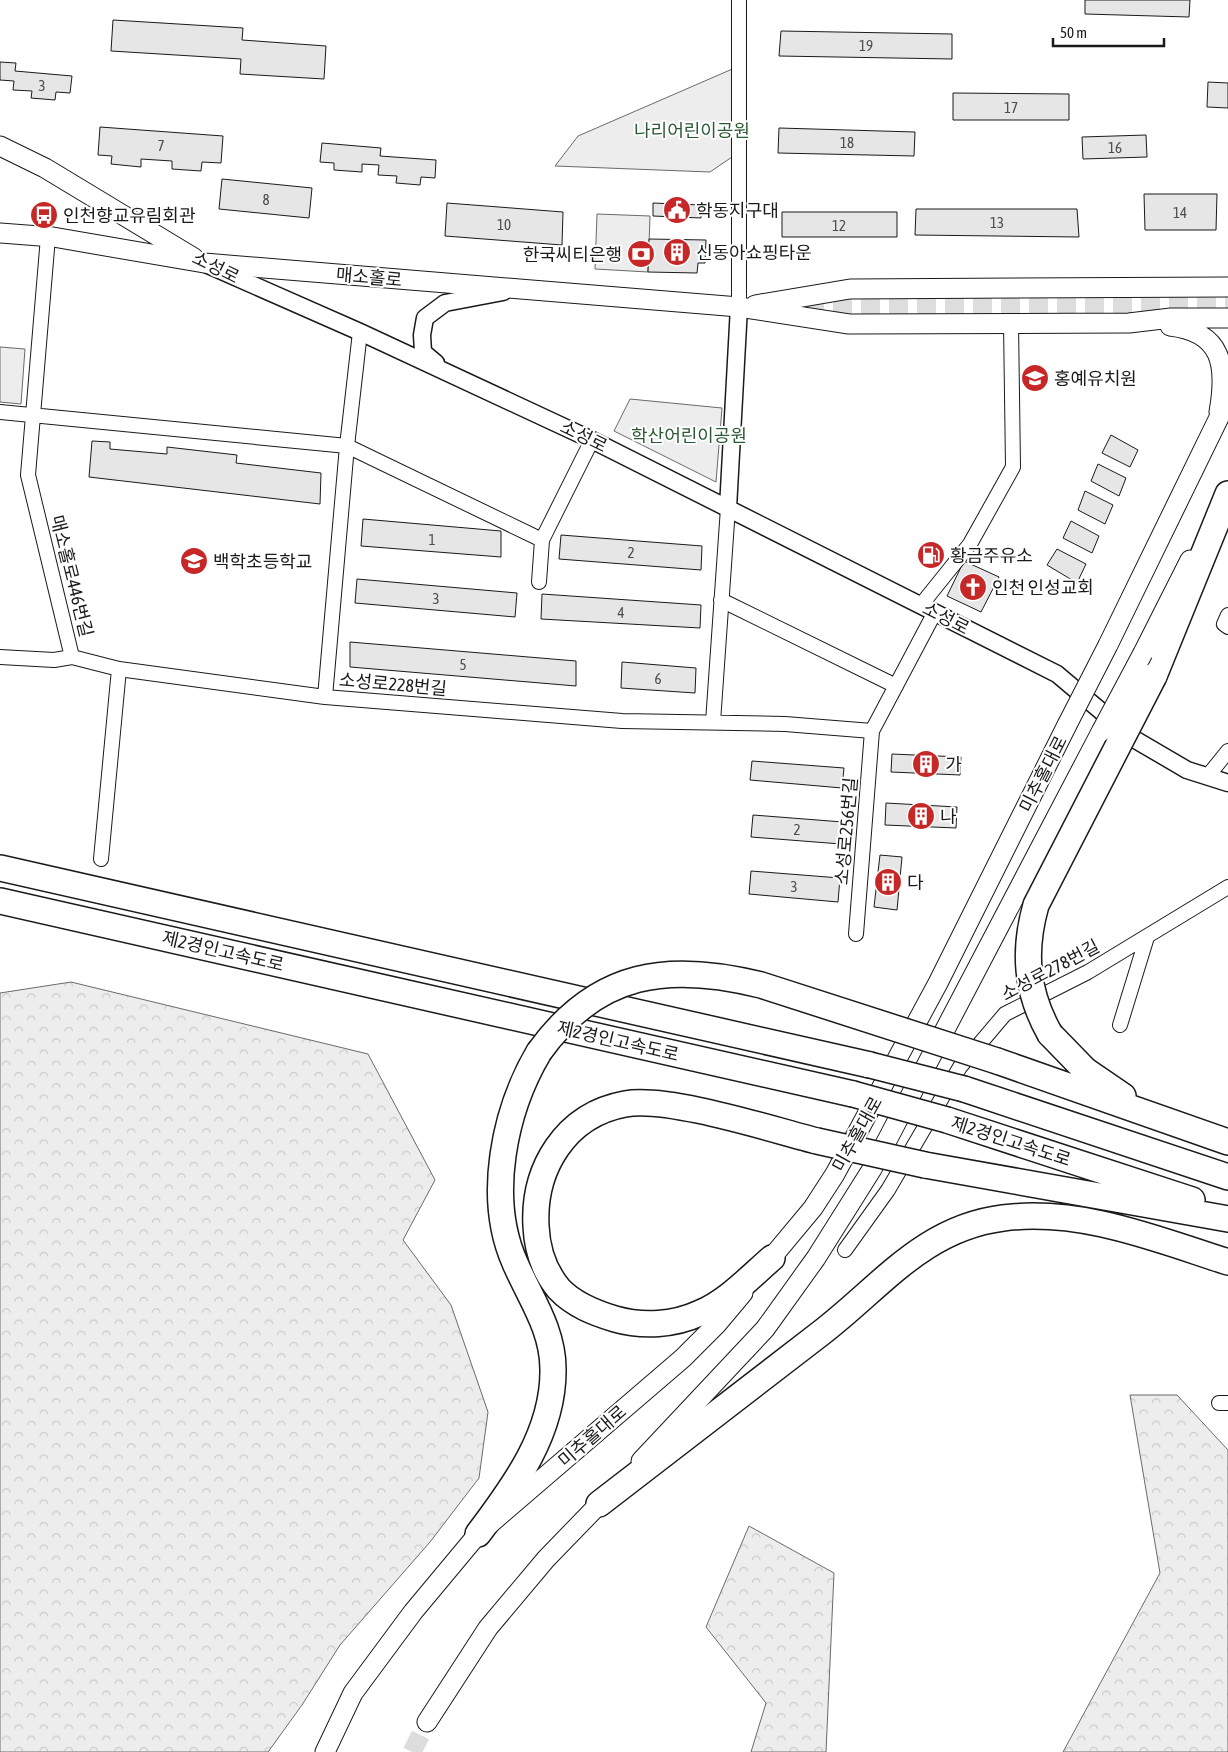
<svg xmlns="http://www.w3.org/2000/svg" width="1228" height="1752" font-family="'Asap Condensed','Noto Sans KR',sans-serif">
<style>
.built{fill:#ededed;stroke:#6a6a6a}
.forest{fill:url(#forest-crowns);stroke:#6a6a6a}
.building{fill:#e6e6e6;stroke:#1a1a1a}
.lines{fill:none;stroke-linecap:round;stroke-linejoin:round}
.secondary-tunnel{stroke:#ddd;stroke-width:19;stroke-dasharray:19 9;stroke-linecap:butt}
.minor-casing{stroke:#1a1a1a;stroke-width:16}
.tertiary-casing{stroke:#1a1a1a;stroke-width:19}
.secondary-casing{stroke:#1a1a1a;stroke-width:21}
.motorway-casing{stroke:#1a1a1a;stroke-width:28}
.minor{stroke:#fff;stroke-width:14}
.tertiary{stroke:#fff;stroke-width:16}
.secondary{stroke:#fff;stroke-width:19}
.motorway{stroke:#fff;stroke-width:25}
.secondary-bridge-casing{stroke:#1a1a1a;stroke-width:21;stroke-linecap:butt}
.motorway-bridge-casing{stroke:#1a1a1a;stroke-width:28;stroke-linecap:butt}
.secondary-bridge{stroke:#fff;stroke-width:19}
.motorway-bridge{stroke:#fff;stroke-width:25}
.labels{text-anchor:middle;dominant-baseline:central;stroke-width:4;stroke-linejoin:round;paint-order:stroke}
.number-label{font-size:15px;fill:#4d4d4d}
.park-label{font-size:18px;fill:#2b5a34;stroke:#fff}
.poi-label{font-size:18px;fill:#1a1a1a;stroke:#fff;text-anchor:start}
.street-label{font-size:18px;fill:#1a1a1a;stroke:#fff}
</style>
<defs>
<pattern id="forest-crowns" width="20" height="18" patternUnits="userSpaceOnUse" patternTransform="scale(1.25)"><rect width="20" height="18" fill="#ededed"/><path d="M2 6a3 3 0 1 1 6 0M12 15a3 3 0 1 1 6 0" fill="none" stroke="#cbcbcb"/></pattern>
</defs>
<rect width="100%" height="100%" fill="#fff"/>
<!-- built -->
<path class="built" d="M737 67 732 157 710 172 555 166 578 136Z
M597 214 650 216 648 272 595 269Z
M0 347 25 349 21 404 0 402Z
M630 399 722 408 716 482 614 431Z"/>
<!-- forest -->
<path class="forest" d="M71 982 368 1054 435 1180 403 1240 451 1305 488 1412 479 1478 430 1542 340 1645 302 1705 268 1752H0V993Z
M1130 1395H1177L1228 1450V1752H1063L1160 1573Z
M749 1526 834 1573 826 1752H751L766 1703 706 1627Z"/>
<!-- building -->
<path class="building" d="M1085 0H1190L1189 17 1085 14Z
M113 20 243 28 242 40 326 46 324 79 240 74 241 59 111 51Z
M781 31 952 34V59L779 56Z
M0 62 16 63 15 71 72 76 70 93 56 92 55 100 31 98 32 91 13 90 14 81 0 80Z
M1208 82 1228 83V108L1207 107Z
M953 93 1069 94V120H953Z
M100 127 223 136 221 163 202 162 201 171 172 169V161L141 159V167L111 164 112 156 98 155Z
M779 128 915 132 914 156 778 153Z
M1146 135 1147 157 1083 159 1082 137Z
M322 143 381 148 380 156 436 160 435 178 421 177 420 185 396 183 397 176 378 175 379 165 362 164V172L334 170V163L320 162Z
M222 179 312 188 309 218 219 209Z
M1144 194H1217L1216 230H1145Z
M447 203 563 212 562 245 445 236Z
M653 203 701 205V218L653 216Z
M916 209H1077L1079 237 915 235Z
M782 212H897V237H782Z
M649 239 706 240 705 263H698L697 273 648 272Z
M1111 435 1138 450 1130 467 1102 453Z
M92 441 110 442V449L167 454V447L237 455 236 463 321 473 320 504 89 477Z
M1098 464 1126 478 1119 496 1091 481Z
M1085 491 1113 505 1105 524 1078 510Z
M363 519 501 531V557L361 546Z
M1071 521 1099 536 1092 553 1063 538Z
M561 535 702 546 701 570 559 559Z
M1057 549 1086 564 1077 583 1047 565Z
M964 561 999 577 981 612 947 596Z
M357 579 517 593 515 617 355 603Z
M542 594 701 605 700 628 541 619Z
M350 642 576 661V686L350 667Z
M622 662 696 668 695 693 621 688Z
M892 754 961 757 960 775 891 772Z
M752 761 844 768 842 788 750 780Z
M886 803 957 807 956 828 885 825Z
M753 815 843 822 841 844 751 837Z
M880 855 902 857 897 910 874 907Z
M751 871 840 878 838 902 749 894Z"/>
<g class="lines">
<!-- secondary-tunnel -->
<path class="secondary-tunnel" d="M777 307 1228 303
M412 1752 427 1722"/>
<!-- minor casing -->
<g class="minor-casing">
<path id="minor" d="M739 0V307
M48 237 28 475 72 657 119 669 325 697 622 721 785 724 872 731
M0 412 347 446 542 540
M539 582 542 540 592 440
M721 600 896 686
M921 605 970 544 1013 467 1011 323
M1228 615 1224 624 1228 627
M0 657 54 660 72 657
M325 697 347 446 360 332
M713 722 728 508
M1207 777 1228 751
M101 859 119 669
M856 934 872 731 935 612
M1120 1025 1147 937
M845 1250 888 1190 960 1067 1005 1014 1088 972 1228 887
M1219 1403H1228"/>
</g>
<!-- tertiary casing -->
<g class="tertiary-casing">
<path id="tertiary" d="M208 265 360 332 592 440 1057 674 1134 739 1187 770 1228 783
M436 363 423 352 422 335 425 318 445 303 503 292
M728 508 739 307"/>
</g>
<!-- secondary casing -->
<g class="secondary-casing">
<path id="secondary" d="M0 146 45 168 194 258
M0 233 53 237 204 263 739 307 849 324 1129 323 1171 318H1228
M755 305 850 289 1228 287
M1170 326C1223 332 1227 366 1219 412
M1108 645 1228 399
M1143 653 1190 560
M763 1268 813 1208 835 1174 938 983 1067 725
M641 1461 765 1329 816 1258 872 1169 1101 732
M427 1722 488 1628 546 1559 608 1495
M325 1752 353 1693 413 1612 478 1534 683 1358 717 1324 743 1293"/>
</g>
<!-- motorway casing -->
<g class="motorway-casing">
<path id="motorway" d="M1154 676 1228 494
M0 868 870 1065
M0 901 853 1094
M1050 1034 1085 1070 1123 1096
M997 1061 1228 1142
M964 1089 1228 1177
M947 1120 1192 1200
M925 1165 1228 1219
M772 1258C750 1277 727 1302 700 1313 674 1325 643 1327 615 1319 595 1313 574 1305 559 1289 544 1271 537 1249 536 1226 533 1169 565 1115 625 1104 668 1096 770 1129 817 1141
M599 1504C673 1447 747 1390 821 1333 881 1287 923 1228 1003 1218 1081 1208 1156 1239 1228 1262
M478 1534C515 1485 554 1432 553 1369 553 1329 530 1298 515 1263 486 1198 504 1111 539 1052"/>
</g>
<!-- minor -->
<use href="#minor" class="minor"/>
<!-- tertiary -->
<use href="#tertiary" class="tertiary"/>
<!-- secondary -->
<use href="#secondary" class="secondary"/>
<!-- motorway -->
<use href="#motorway" class="motorway"/>
<!-- secondary-bridge casing -->
<g class="secondary-bridge-casing">
<path id="secondary-bridge" d="M1067 725 1108 645
M1101 732 1143 653"/>
</g>
<!-- motorway-bridge casing -->
<g class="motorway-bridge-casing">
<path id="motorway-bridge" d="M1050 1034C1026 992 1023 951 1036 905L1154 676
M539 1052C597 971 669 962 761 985L997 1061
M870 1065 964 1089
M853 1094 947 1120
M817 1141 925 1165"/>
</g>
<!-- secondary-bridge -->
<use href="#secondary-bridge" class="secondary-bridge"/>
<!-- motorway-bridge -->
<use href="#motorway-bridge" class="motorway-bridge"/>
</g>
<!-- icons -->
<defs>
<g id="civic-disc" transform="scale(1.4375)"><circle r="9.5" fill="#c62828" stroke="#fff"/><path d="M-.6-6.5H3V-4.5H.6V-3L4-1V1h2V6H-6V1h2V-1L-.6-3ZM-1.2 2.5V6h2.4V2.5Z" fill="#fff"/></g>
<g id="bus-disc" transform="scale(1.4375)"><circle r="9.5" fill="#c62828" stroke="#fff"/><path d="M-5-6H5V4H4V6H2V4H-2V6H-4V4H-5ZM-3.5-4V0h7V-4ZM-3.5 1.2v1.5H-2V1.2ZM2 1.2v1.5H3.5V1.2Z" fill="#fff"/></g>
<g id="building-disc" transform="scale(1.4375)"><circle r="9.5" fill="#c62828" stroke="#fff"/><path d="M-4-6H4V6H1V3H-1V6H-4ZM-2.5-4.3h1.7v1.8h-1.7ZM.8-4.3h1.7v1.8H.8ZM-2.5-1h1.7V.8h-1.7ZM.8-1h1.7V.8H.8Z" fill="#fff"/></g>
<g id="bank-disc" transform="scale(1.4375)"><circle r="9.5" fill="#c62828" stroke="#fff"/><path d="M-6-4H6V4H-6ZM0-2.3a2.3 2.3 0 1 0 0 4.6a2.3 2.3 0 1 0 0-4.6Z" fill="#fff"/></g>
<g id="school-disc" transform="scale(1.4375)"><circle r="9.5" fill="#c62828" stroke="#fff"/><path d="M0-5L7-2L0 1L-7-2ZM-4 1L0 2.5L4 1V4Q0 6-4 4Z" fill="#fff"/></g>
<g id="fuel-disc" transform="scale(1.4375)"><circle r="9.5" fill="#c62828" stroke="#fff"/><path d="M-5.5-6h7V0h2V4h1.3V-2.5L3-4.5l.8-.8L6-3V5H2.5V1h-1V6h-7ZM-4.2-4.7v3.2H.2V-4.7Z" fill="#fff"/></g>
<g id="church-disc" transform="scale(1.4375)"><circle r="9.5" fill="#c62828" stroke="#fff"/><path d="M-1.2-6h2.4v3.5h3.3v2.4h-3.3V6h-2.4V-.1h-3.3v-2.4h3.3Z" fill="#fff"/></g>
</defs>
<g fill-rule="evenodd">
<use href="#civic-disc" x="677" y="210"/>
<use href="#bus-disc" x="44" y="215"/>
<use href="#building-disc" x="677" y="252"/>
<use href="#bank-disc" x="641" y="254"/>
<use href="#school-disc" x="1035" y="378"/>
<use href="#fuel-disc" x="931" y="555"/>
<use href="#school-disc" x="194" y="561"/>
<use href="#church-disc" x="973" y="587"/>
<use href="#building-disc" x="926" y="764"/>
<use href="#building-disc" x="921" y="816"/>
<use href="#building-disc" x="888" y="882"/>
</g>
<g class="labels">
<!-- number labels -->
<g class="number-label">
<text x="866" y="45">19</text>
<text x="42" y="85">3</text>
<text x="1011" y="107">17</text>
<text x="847" y="142">18</text>
<text x="161" y="145">7</text>
<text x="1115" y="147">16</text>
<text x="266" y="199">8</text>
<text x="1180" y="212">14</text>
<text x="997" y="222">13</text>
<text x="504" y="224">10</text>
<text x="839" y="225">12</text>
<text x="432" y="539">1</text>
<text x="631" y="552">2</text>
<text x="436" y="598">3</text>
<text x="621" y="612">4</text>
<text x="463" y="664">5</text>
<text x="658" y="678">6</text>
<text x="797" y="829">2</text>
<text x="794" y="886">3</text>
</g>
<!-- park labels -->
<g class="park-label">
<text x="692" y="130">나리어린이공원</text>
<text x="689" y="435">학산어린이공원</text>
</g>
<!-- poi labels -->
<g class="poi-label">
<text x="696" y="210">학동지구대</text>
<text x="63" y="215">인천향교유림회관</text>
<text x="696" y="252">신동아쇼핑타운</text>
<text x="622" y="254" text-anchor="end">한국씨티은행</text>
<text x="1054" y="378">홍예유치원</text>
<text x="950" y="555">황금주유소</text>
<text x="213" y="561">백학초등학교</text>
<text x="992" y="587">인천 인성교회</text>
<text x="945" y="764">가</text>
<text x="940" y="816">나</text>
<text x="907" y="882">다</text>
</g>
<!-- street labels -->
<g class="street-label">
<text transform="translate(216 267) rotate(26)">소성로</text>
<text transform="translate(369 277) rotate(5)">매소홀로</text>
<text transform="translate(584 436) rotate(26)">소성로</text>
<text transform="translate(72 576) rotate(76)">매소홀로446번길</text>
<text transform="translate(946 618) rotate(27)">소성로</text>
<text transform="translate(393 684) rotate(5)">소성로228번길</text>
<text transform="translate(1043 774) rotate(-63)">미추홀대로</text>
<text transform="translate(846 831) rotate(-85)">소성로256번길</text>
<text transform="translate(223 951) rotate(13)">제2경인고속도로</text>
<text transform="translate(1050 970) rotate(-28)">소성로278번길</text>
<text transform="translate(618 1041) rotate(13)">제2경인고속도로</text>
<text transform="translate(857 1134) rotate(-61)">미추홀대로</text>
<text transform="translate(1011 1141) rotate(18)">제2경인고속도로</text>
<text transform="translate(592 1436) rotate(-41)">미추홀대로</text>
</g>
</g>
<!-- scale -->
<path d="M1053 38v8h111v-8" fill="none" stroke="#1a1a1a" stroke-width="2.5"/>
<text x="1060" y="38" font-size="15" fill="#1a1a1a" stroke="#ffffff" stroke-width="4" paint-order="stroke">50 m</text>
</svg>
